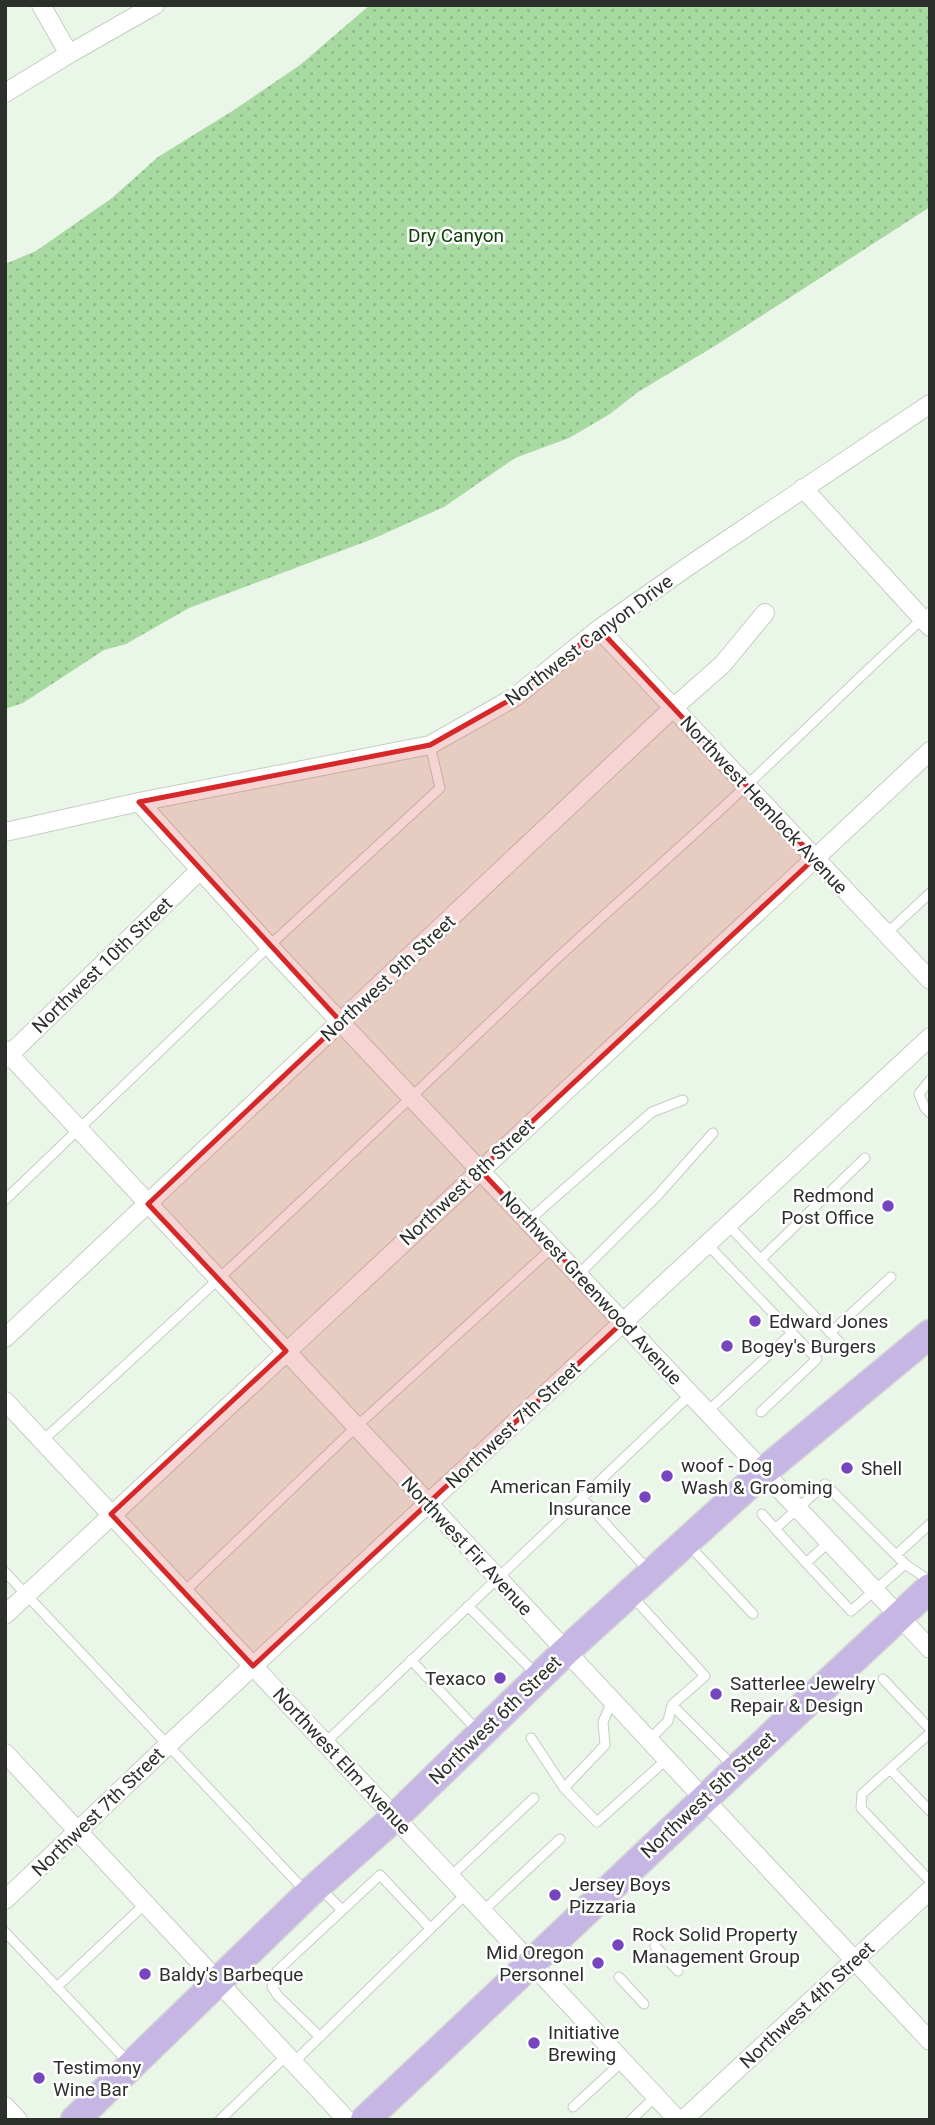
<svg xmlns="http://www.w3.org/2000/svg" width="935" height="2125" font-family="Roboto,sans-serif">
<style>
.park{fill:url(#park-dots)}
.lines{fill:none;stroke-linecap:round;stroke-linejoin:round}
.service-casing{stroke:#c3cfc1;stroke-width:11}
.minor-casing{stroke:#c3cfc1;stroke-width:20}
.primary-casing{stroke:#d5d6d5;stroke-width:31}
.service{stroke:#fff;stroke-width:9}
.minor{stroke:#fff;stroke-width:18}
.primary{stroke:#c5b6e3;stroke-width:28}
.marked{fill:#d62828;fill-opacity:0.2;stroke:#d62828;stroke-width:5;stroke-linejoin:round}
.poi-dot{fill:#7646be;stroke:#fff;stroke-width:2.5}
.labels{text-anchor:middle;dominant-baseline:central;stroke-width:5;stroke-linejoin:round;paint-order:stroke}
.park-label{font-size:19px;fill:#0f420a;stroke:#fff}
.street-label{font-size:19px;fill:#2c302b;stroke:#fff}
.poi-label{font-size:19px;fill:#2c302b;stroke:#fff;text-anchor:start}
</style>
<defs>
<pattern id="park-dots" width="8" height="8" patternUnits="userSpaceOnUse" patternTransform="scale(1.75)"><rect width="8" height="8" fill="#a7d9a1"/><path d="M2 2h.1M6 6h.1" fill="none" stroke="#90bb8b" stroke-width="1.8" stroke-linecap="round"/></pattern>
</defs>
<rect width="100%" height="100%" fill="#eaf6e8"/>
<!-- park -->
<path class="park" d="M370 5H930V207L718 344 638 392 610 414 569 438 515 458 444 507 370 540 189 608 126 644 104 650 23 703 5 709V264L36 251 112 198 158 157 234 110 300 65Z"/>
<g class="lines">
<!-- service casing -->
<g class="service-casing">
<path id="service" d="M886 934 930 893
M930 1080 919 1094 925 1108 930 1113
M5 1200 269 946 440 788 430 745
M528 1221 652 1112 683 1100
M728 1225 845 1348
M707 1244 817 1359 761 1412
M761 1259 865 1158
M579 1274 658 1195 713 1133
M830 1333 891 1277
M707 1412 792 1333
M42 1441C214 1286 382 1125 550 965 615 904 683 846 748 784 809 727 868 668 930 612
M582 1498 649 1571
M762 1514C791 1547 821 1579 851 1611L905 1564 825 1484 775 1529
M687 1543 753 1614
M896 1555 930 1524
M806 1563 829 1542
M905 1564 930 1581
M5 1572 306 1892
M184 1592 356 1427 553 1247
M631 1595 705 1676 672 1705 668 1721 649 1740
M468 1606 536 1674
M411 1660 477 1730
M883 1679 930 1729
M612 1701 603 1722 605 1745 564 1788 597 1822 667 1759
M672 1705 733 1766
M930 1733 862 1794 861 1808 930 1881
M531 1738 564 1788
M325 1743 691 1394
M890 1769 930 1811
M450 1877 534 1798
M321 1889 342 1910
M483 1911 560 1839
M5 1932 129 2063
M655 1946 678 1971
M619 1977 644 2004
M57 1987 145 1904
M320 2037 278 1996 272 1987 277 1971 380 1875 430 1928
M293 2063 466 1894
M573 2107 623 2061
M220 2120 287 2055
M631 2120 656 2096"/>
</g>
<!-- minor casing -->
<g class="minor-casing">
<path id="minor" d="M41 5 69 54
M5 93 69 54 155 5
M803 488 930 627
M599 629 930 980
M139 802 269 946 930 1649
M5 832 139 802 430 745 515 697 599 629 690 565 930 404
M5 1050 930 2041
M5 1059 199 871
M5 1338 673 708 722 665 765 613
M5 1401 678 2120
M5 1615 930 751
M5 1753 347 2120
M5 1900 168 1745 930 1037
M5 2106 18 2120
M683 2120 930 1890"/>
</g>
<!-- primary casing -->
<g class="primary-casing">
<path id="primary" d="M75 2120 308 1894 395 1817 566 1651 763 1472 930 1334
M365 2120C554 1943 740 1763 930 1588"/>
</g>
<!-- service -->
<use href="#service" class="service"/>
<!-- minor -->
<use href="#minor" class="minor"/>
<!-- primary -->
<use href="#primary" class="primary"/>
</g>
<!-- marked area -->
<path class="marked" d="M599 629 815 858 480 1170 623 1322 253 1666 111 1514 286 1351 148 1204 341 1022 139 802 430 745 515 697Z"/>
<!-- markers -->
<g class="poi-dot">
<circle cx="888" cy="1206" r="7"/>
<circle cx="755" cy="1321" r="7"/>
<circle cx="727" cy="1346" r="7"/>
<circle cx="847" cy="1468" r="7"/>
<circle cx="667" cy="1476" r="7"/>
<circle cx="645" cy="1497" r="7"/>
<circle cx="500" cy="1678" r="7"/>
<circle cx="716" cy="1694" r="7"/>
<circle cx="555" cy="1895" r="7"/>
<circle cx="618" cy="1945" r="7"/>
<circle cx="598" cy="1963" r="7"/>
<circle cx="145" cy="1974" r="7"/>
<circle cx="534" cy="2043" r="7"/>
<circle cx="39" cy="2078" r="7"/>
</g>
<g class="labels">
<!-- park labels -->
<g class="park-label">
<text x="456" y="235">Dry Canyon</text>
</g>
<!-- street labels -->
<g class="street-label">
<text transform="translate(589 640) rotate(-37)">Northwest Canyon Drive</text>
<text transform="translate(764 805) rotate(47)">Northwest Hemlock Avenue</text>
<text transform="translate(102 965) rotate(-44)">Northwest 10th Street</text>
<text transform="translate(388 978) rotate(-43)">Northwest 9th Street</text>
<text transform="translate(467 1182) rotate(-43)">Northwest 8th Street</text>
<text transform="translate(591 1288) rotate(47)">Northwest Greenwood Avenue</text>
<text transform="translate(513 1425) rotate(-43)">Northwest 7th Street</text>
<text transform="translate(467 1546) rotate(47)">Northwest Fir Avenue</text>
<text transform="translate(495 1720) rotate(-44)">Northwest 6th Street</text>
<text transform="translate(342 1761) rotate(47)">Northwest Elm Avenue</text>
<text transform="translate(708 1795) rotate(-43)">Northwest 5th Street</text>
<text transform="translate(98 1812) rotate(-44)">Northwest 7th Street</text>
<text transform="translate(807 2005) rotate(-43)">Northwest 4th Street</text>
</g>
<!-- poi labels -->
<g class="poi-label">
<text x="874" y="1195" text-anchor="end">Redmond<tspan x="874" dy="22">Post Office</tspan></text>
<text x="769" y="1321">Edward Jones</text>
<text x="741" y="1346">Bogey's Burgers</text>
<text x="681" y="1465">woof - Dog<tspan x="681" dy="22">Wash &amp; Grooming</tspan></text>
<text x="861" y="1468">Shell</text>
<text x="631" y="1486" text-anchor="end">American Family<tspan x="631" dy="22">Insurance</tspan></text>
<text x="486" y="1678" text-anchor="end">Texaco</text>
<text x="730" y="1683">Satterlee Jewelry<tspan x="730" dy="22">Repair &amp; Design</tspan></text>
<text x="569" y="1884">Jersey Boys<tspan x="569" dy="22">Pizzaria</tspan></text>
<text x="632" y="1934">Rock Solid Property<tspan x="632" dy="22">Management Group</tspan></text>
<text x="584" y="1952" text-anchor="end">Mid Oregon<tspan x="584" dy="22">Personnel</tspan></text>
<text x="159" y="1974">Baldy's Barbeque</text>
<text x="548" y="2032">Initiative<tspan x="548" dy="22">Brewing</tspan></text>
<text x="53" y="2067">Testimony<tspan x="53" dy="22">Wine Bar</tspan></text>
</g>
</g>
<!-- border -->
<rect width="935" height="2125" fill="none" stroke="#2c302b" stroke-width="14"/>
</svg>
